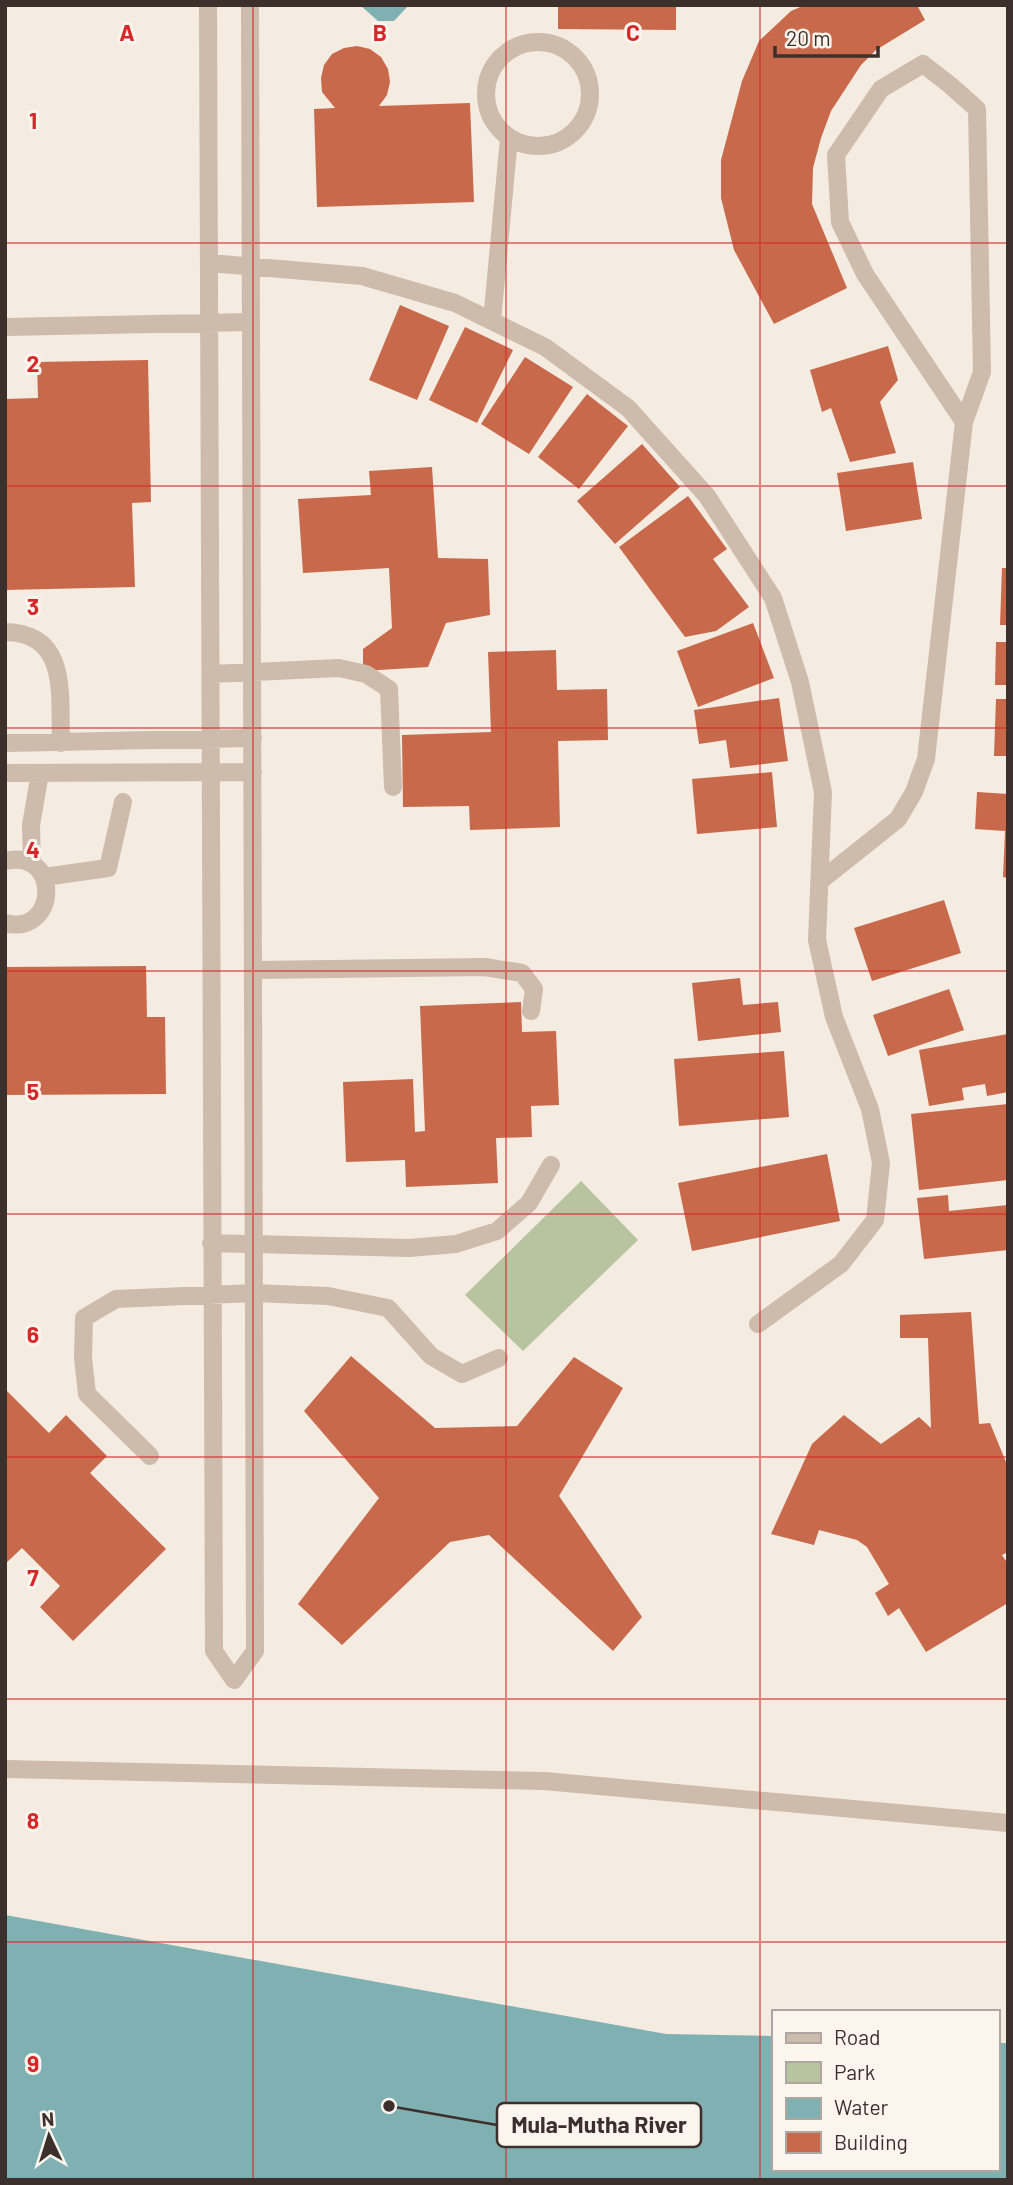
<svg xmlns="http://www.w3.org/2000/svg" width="1013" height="2185" font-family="Barlow,sans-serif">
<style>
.green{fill:#b8c4a0}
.water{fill:#7fb0b2}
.building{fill:#c8694b}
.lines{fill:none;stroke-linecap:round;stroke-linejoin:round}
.minor{stroke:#cdbbac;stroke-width:18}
.grid{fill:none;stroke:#d62828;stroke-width:2;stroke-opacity:0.55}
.grid-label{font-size:23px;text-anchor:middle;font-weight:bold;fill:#d62828;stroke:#fbf5ee;stroke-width:6;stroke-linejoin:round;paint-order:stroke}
.leader{fill:none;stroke:#3b302b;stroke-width:2.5}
.callout-dot{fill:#3b302b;stroke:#fbf5ee;stroke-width:2.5}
.callout{fill:#fbf5ee;stroke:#3b302b;stroke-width:2.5}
.callout-label{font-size:23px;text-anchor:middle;font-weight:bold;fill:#3b302b}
</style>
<rect width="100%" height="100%" fill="#f4ebe1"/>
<!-- green -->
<path class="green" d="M581 1181 638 1240 523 1351 465 1295Z"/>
<!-- water -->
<path class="water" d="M360 5H409L394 21H378Z
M5 1915 666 2034 773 2036V2169H997V2043H1008V2180H5Z"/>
<!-- building -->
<path class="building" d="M558 5H676V30L558 29Z
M805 5H917L925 20 876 50 861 65 831 111 821 138 813 168 812 204 847 288 774 324 734 250 721 198V160L742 81 759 41 791 11Z
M357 46 370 49 381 57 388 69 390 82 387 95 379 106 470 103 474 202 317 207 314 109 335 108 322 92 321 78 324 65 332 54 344 48Z
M400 305 449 326 417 400 369 380Z
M465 327 513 350 477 423 429 400Z
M888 346 898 380 880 402 896 453 850 462 831 408 822 412 810 370Z
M525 357 573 387 529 454 481 424Z
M148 360 151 502 132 503 135 587 5 590V399L38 398 37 362Z
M587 394 628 426 579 489 538 457Z
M642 444 680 487 615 544 577 501Z
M913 462 922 519 846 531 837 473Z
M432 467 438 558 488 559 490 615 446 623 428 667 363 671V649L392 628 389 568 303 573 298 499 371 495 369 471Z
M688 496 727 549 713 559 749 607 716 631 685 637 619 547Z
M1002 568H1008V625H1000Z
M753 623 774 678 698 707 677 651Z
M996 642H1008V685H995Z
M556 650 557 690 607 689 608 740 558 741 560 827 470 830 469 806 403 807 402 735 491 732 488 652Z
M779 698 788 761 730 768 726 740 699 744 694 710Z
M996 699H1008V756H994Z
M772 772 777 827 697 834 692 779Z
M977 792 1008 794V878L1003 877 1005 831 975 829Z
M944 900 961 953 872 981 854 928Z
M146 966 147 1017H165L166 1094 5 1095V967Z
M740 978 743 1005 778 1002 781 1032 698 1041 692 983Z
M949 989 964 1030 888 1056 873 1015Z
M521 1002 522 1032 556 1031 559 1105 531 1106 532 1137 496 1138 498 1183 406 1187 405 1160 346 1162 343 1082 413 1079 415 1132 425 1131 420 1006Z
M1008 1034V1092L987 1096 985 1084 962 1088 964 1100 929 1106 919 1050Z
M784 1051 789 1117 679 1126 674 1059Z
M1008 1104V1180L919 1190 911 1114Z
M827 1154 840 1221 692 1251 678 1183Z
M948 1195 949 1211 1008 1205V1250L924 1259 917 1198Z
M971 1312 979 1424 990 1423 1008 1467V1552L1002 1555 1008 1564V1603L926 1652 899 1608 888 1616 875 1593 889 1584 867 1547 857 1540 819 1530 814 1545 771 1534 812 1444 844 1415 881 1444 919 1417 931 1428 928 1338H900V1315Z
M351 1356 435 1428 517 1426 574 1357 623 1388 559 1496 642 1617 613 1651 489 1535 450 1542 342 1645 298 1604 379 1498 304 1411Z
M5 1389 49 1433 66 1415 107 1456 90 1473 166 1549 73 1641 40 1607 60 1586 22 1548 5 1564Z"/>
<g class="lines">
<!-- minor -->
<path class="minor" d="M208 5 214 1651 234 1680 255 1651 250 5
M486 94a52 52 0 1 1 104 0a52 52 0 1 1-104 0Z
M210 263 362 276 455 303 545 347 628 408 707 496 773 598 800 682 823 792 817 940 834 1017 870 1109 881 1163 875 1220 841 1264 758 1324
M492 321 509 138
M5 327 251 322
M5 632C70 633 59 696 61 743
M211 674 339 668 366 674 389 689 393 787
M5 743 253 738
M5 773 253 772
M5 861C62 848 58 937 5 923
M32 864 31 825 40 773
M44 877 108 868 123 802
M819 882 898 819 914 792 926 759 964 422 982 372 977 109 950 85 923 64 881 89 836 155 840 222 865 274 964 422
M253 970 485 967 522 973 534 989 531 1011
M211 1243 409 1248 456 1244 497 1231 529 1203 551 1165
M150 1456 87 1394 83 1358 84 1318 116 1299 254 1293 328 1296 388 1308 431 1356 462 1374 499 1358
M5 1769 544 1781 1008 1823"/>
</g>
<!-- grid -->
<path class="grid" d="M253 5V2180M506 5V2180M760 5V2180M5 243H1008M5 486H1008M5 728H1008M5 971H1008M5 1214H1008M5 1457H1008M5 1699H1008M5 1942H1008"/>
<g class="grid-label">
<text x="127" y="41">A</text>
<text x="380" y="41">B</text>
<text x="633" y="41">C</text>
<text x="33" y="129">1</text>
<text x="33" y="372">2</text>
<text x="33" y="615">3</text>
<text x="33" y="858">4</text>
<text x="33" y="1100">5</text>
<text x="33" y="1343">6</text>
<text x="33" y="1586">7</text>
<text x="33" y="1829">8</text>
<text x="33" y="2072">9</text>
</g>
<!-- callouts -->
<path class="leader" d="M389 2106L497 2125"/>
<circle class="callout-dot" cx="389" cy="2106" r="7"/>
<rect class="callout" x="497" y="2103" width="204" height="44" rx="7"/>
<g class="callout-label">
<text x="599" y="2133">Mula-Mutha River</text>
</g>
<!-- border -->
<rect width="1013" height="2185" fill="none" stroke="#3b302b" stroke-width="14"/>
<!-- legend -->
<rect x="772" y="2010" width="228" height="161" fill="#fbf5ee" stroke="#aea6a0" stroke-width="2"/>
<rect x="786" y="2033" width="35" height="10" fill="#cdbbac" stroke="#aea6a0" stroke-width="2"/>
<text x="834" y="2045" font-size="21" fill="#3b302b">Road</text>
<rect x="786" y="2062" width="35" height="21" fill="#b8c4a0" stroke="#aea6a0" stroke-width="2"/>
<text x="834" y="2080" font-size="21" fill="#3b302b">Park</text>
<rect x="786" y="2098" width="35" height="21" fill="#7fb0b2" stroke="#aea6a0" stroke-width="2"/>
<text x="834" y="2115" font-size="21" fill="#3b302b">Water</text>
<rect x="786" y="2132" width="35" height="21" fill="#c8694b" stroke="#aea6a0" stroke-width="2"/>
<text x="834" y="2150" font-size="21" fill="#3b302b">Building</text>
<!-- north arrow -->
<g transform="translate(49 2136) rotate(356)" stroke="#fbf5ee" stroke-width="5" paint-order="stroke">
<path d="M0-5L12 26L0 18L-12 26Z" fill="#3b302b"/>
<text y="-10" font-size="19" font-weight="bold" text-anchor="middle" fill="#3b302b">N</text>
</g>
<!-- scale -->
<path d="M775 46v10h103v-10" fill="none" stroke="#3b302b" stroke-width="3.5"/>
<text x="786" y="46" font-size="21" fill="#3b302b" stroke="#fbf5ee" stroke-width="5" paint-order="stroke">20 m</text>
</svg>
